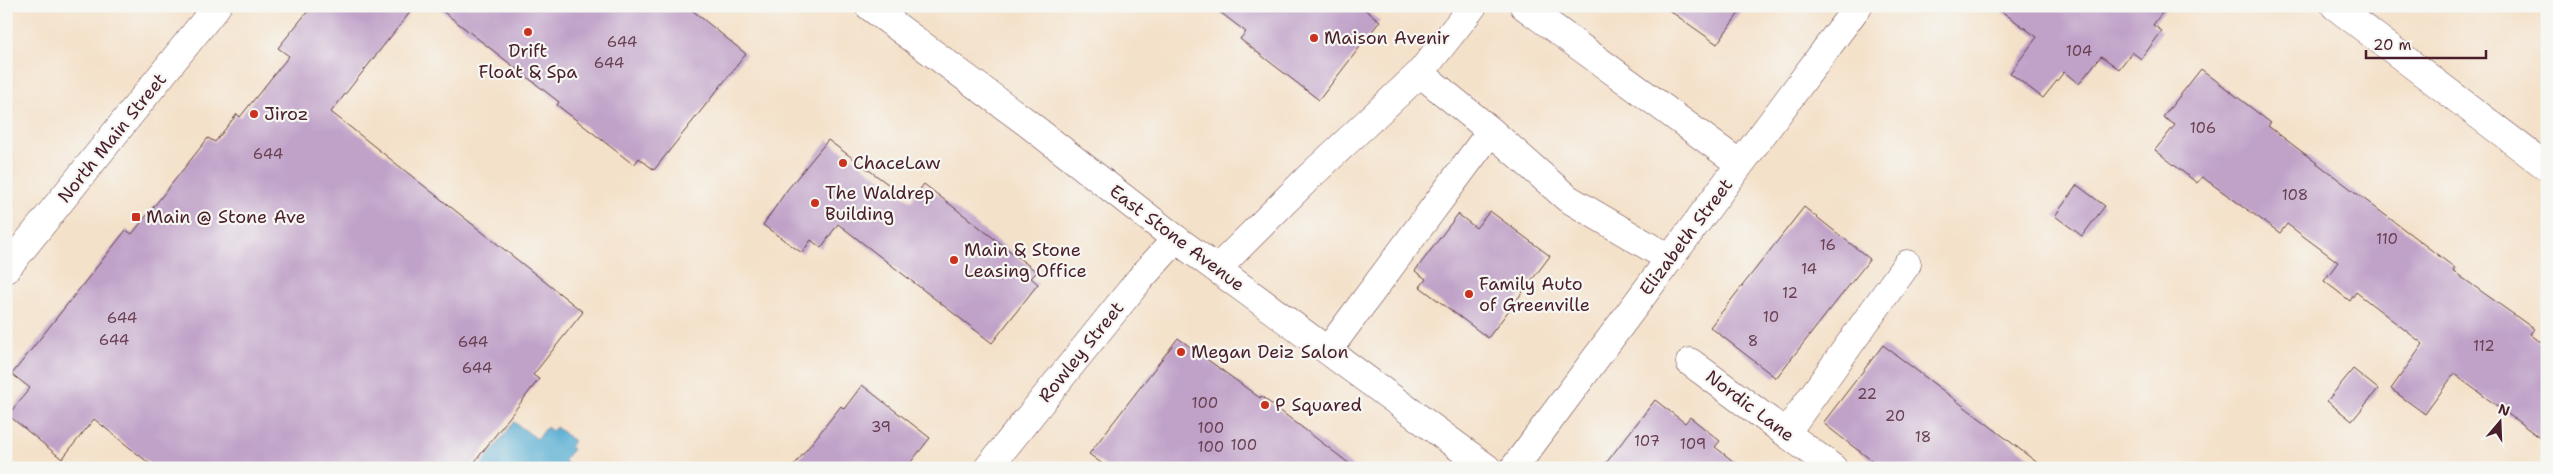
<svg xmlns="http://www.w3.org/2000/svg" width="2553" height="474" font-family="'Shantell Sans',sans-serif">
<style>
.water{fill:#55acd2;stroke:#50667e}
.building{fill:#c0a1c8}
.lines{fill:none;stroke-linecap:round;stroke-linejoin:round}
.minor-casing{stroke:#643c43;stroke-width:29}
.highway-casing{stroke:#643c43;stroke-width:29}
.minor{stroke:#fff;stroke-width:28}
.highway{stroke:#fff;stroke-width:28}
.poi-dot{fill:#c8321e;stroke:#f6f6f2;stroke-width:2}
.labels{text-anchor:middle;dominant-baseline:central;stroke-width:4.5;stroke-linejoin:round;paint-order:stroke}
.number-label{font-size:15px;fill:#684052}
.poi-label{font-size:18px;fill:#4a1f2b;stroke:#f6f6f2;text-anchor:start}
.street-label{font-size:18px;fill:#4a1f2b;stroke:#f6f6f2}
</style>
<rect width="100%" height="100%" fill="#f6f6f2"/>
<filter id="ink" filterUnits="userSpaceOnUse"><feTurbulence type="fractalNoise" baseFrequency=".02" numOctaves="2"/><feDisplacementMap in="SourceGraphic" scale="10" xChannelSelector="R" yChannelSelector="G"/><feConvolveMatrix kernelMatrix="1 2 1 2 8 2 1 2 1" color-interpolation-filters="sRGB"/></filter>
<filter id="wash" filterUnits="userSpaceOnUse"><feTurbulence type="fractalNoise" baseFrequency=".0096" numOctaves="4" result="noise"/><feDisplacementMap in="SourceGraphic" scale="20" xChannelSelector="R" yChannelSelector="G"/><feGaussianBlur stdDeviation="1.12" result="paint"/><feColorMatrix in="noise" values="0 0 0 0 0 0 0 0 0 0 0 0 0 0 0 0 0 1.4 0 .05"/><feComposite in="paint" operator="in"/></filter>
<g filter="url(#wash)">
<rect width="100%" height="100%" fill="#f4e1c9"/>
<!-- water -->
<path class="water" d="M514 422 537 439 547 427 552 431 556 427 574 441 570 446 573 449 564 460 572 468H479Z"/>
<g id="blocks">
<!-- building -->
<path class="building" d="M312 6H415L331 112 583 312 533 375 539 379 470 468H155L94 419 62 459 8 415 30 388 12 374 126 230 132 234 208 138 215 142 237 114 240 117 289 56 278 48Z
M436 6H687L746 54 654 170 639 158 634 165 557 105 559 102Z
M1212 6H1360L1380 21 1319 100 1240 39 1246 32Z
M1663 6H1744L1717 44Z
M1994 6H2167L2153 25 2162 31 2141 59 2132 52 2119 69 2101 56 2079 84 2064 72 2043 98 2010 73 2037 37Z
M2201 69 2271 123 2268 126 2455 268 2453 271 2534 329 2530 334 2547 347V443L2454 374 2425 414 2391 389 2423 344 2356 292 2350 301 2324 281 2338 262 2287 224 2280 233 2202 177 2197 183 2155 150 2175 125 2163 117Z
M828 140 911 201 924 184 1037 272 1031 278 1038 284 992 343 838 224 821 248 811 240 802 253 763 225 787 190Z
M2077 185 2105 206 2082 236 2055 216Z
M1804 207 1870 259 1776 378 1710 327Z
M1490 211 1550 256 1488 338 1420 287 1426 279 1415 271 1458 214 1476 228Z
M1178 338 1260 398 1261 396 1355 468H1108L1089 454Z
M1883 345 1995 430 2044 468H1882L1851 445 1823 423Z
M2353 369 2378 389 2352 421 2327 401Z
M862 385 930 438 906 468H792L841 406 844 409Z
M1655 400 1685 423 1690 417 1720 441 1715 447 1742 468H1602Z"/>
</g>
</g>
<g filter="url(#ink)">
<use href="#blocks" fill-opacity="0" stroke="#643c43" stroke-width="1"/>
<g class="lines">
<!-- minor casing -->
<g class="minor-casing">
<path id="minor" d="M1524 6 1740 164
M2335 6 2547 167
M1420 73 1491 131
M6 269 217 6
M1217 269 1309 177 1420 73 1473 6
M1328 350 1491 131 1567 198 1670 259
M1690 362 1833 468
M1786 433 1907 264
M988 468 1140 279 1176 239
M1514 468 1858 6"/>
</g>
<!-- highway casing -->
<g class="highway-casing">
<path id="highway" d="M869 6 1026 122 1176 239 1487 468"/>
</g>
<!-- minor -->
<use href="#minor" class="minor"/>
<!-- highway -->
<use href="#highway" class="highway"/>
</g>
</g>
<!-- markers -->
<g class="poi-dot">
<circle cx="528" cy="32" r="5"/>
<circle cx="1314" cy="38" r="5"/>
<circle cx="254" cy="114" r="5"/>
<circle cx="843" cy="163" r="5"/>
<circle cx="815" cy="203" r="5"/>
<rect x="131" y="212" width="10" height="10" rx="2.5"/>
<circle cx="954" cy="260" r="5"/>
<circle cx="1469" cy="294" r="5"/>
<circle cx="1181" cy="352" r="5"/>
<circle cx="1265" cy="405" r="5"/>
</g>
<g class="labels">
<!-- number labels -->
<g class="number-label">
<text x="622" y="42">644</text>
<text x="2079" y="51">104</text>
<text x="609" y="63">644</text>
<text x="2203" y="128">106</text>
<text x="268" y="154">644</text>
<text x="2295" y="195">108</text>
<text x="2387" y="239">110</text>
<text x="1828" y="245">16</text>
<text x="1809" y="269">14</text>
<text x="1790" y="293">12</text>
<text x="1771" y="317">10</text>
<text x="122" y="318">644</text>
<text x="114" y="340">644</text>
<text x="1753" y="341">8</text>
<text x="473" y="342">644</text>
<text x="2484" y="346">112</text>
<text x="477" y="368">644</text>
<text x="1867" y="394">22</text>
<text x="1205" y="403">100</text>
<text x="1895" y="416">20</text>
<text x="881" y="427">39</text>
<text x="1211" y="428">100</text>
<text x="1923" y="437">18</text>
<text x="1647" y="441">107</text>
<text x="1693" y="444">109</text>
<text x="1244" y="445">100</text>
<text x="1211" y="447">100</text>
</g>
<!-- poi labels -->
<g class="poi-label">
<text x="1324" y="38">Maison Avenir</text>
<text x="528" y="51" text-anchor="middle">Drift<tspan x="528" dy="21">Float &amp; Spa</tspan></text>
<text x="264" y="114">Jiroz</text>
<text x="853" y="163">ChaceLaw</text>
<text x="825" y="193">The Waldrep<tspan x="825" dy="21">Building</tspan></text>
<text x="146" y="217">Main @ Stone Ave</text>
<text x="964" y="250">Main &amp; Stone<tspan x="964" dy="21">Leasing Office</tspan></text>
<text x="1479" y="284">Family Auto<tspan x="1479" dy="21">of Greenville</tspan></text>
<text x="1191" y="352">Megan Deiz Salon</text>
<text x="1275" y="405">P Squared</text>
</g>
<!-- street labels -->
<g class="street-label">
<text transform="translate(112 138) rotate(-51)">North Main Street</text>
<text transform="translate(1686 237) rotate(-53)">Elizabeth Street</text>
<text transform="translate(1177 238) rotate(37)">East Stone Avenue</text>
<text transform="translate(1081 352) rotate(-51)">Rowley Street</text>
<text transform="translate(1750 406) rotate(37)">Nordic Lane</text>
</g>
</g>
<!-- margin -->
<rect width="2553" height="474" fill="none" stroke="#f6f6f2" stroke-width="25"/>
<!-- north arrow -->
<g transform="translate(2500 422) rotate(19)" stroke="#f6f6f2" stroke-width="4" paint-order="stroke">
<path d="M0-4L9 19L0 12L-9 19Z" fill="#4a1f2b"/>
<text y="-8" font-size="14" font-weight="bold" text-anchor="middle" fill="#4a1f2b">N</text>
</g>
<!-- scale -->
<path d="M2366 50v8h120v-8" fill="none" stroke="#4a1f2b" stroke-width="2.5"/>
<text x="2373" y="50" font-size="15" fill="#4a1f2b" stroke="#f6f6f2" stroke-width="4" paint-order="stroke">20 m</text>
</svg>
